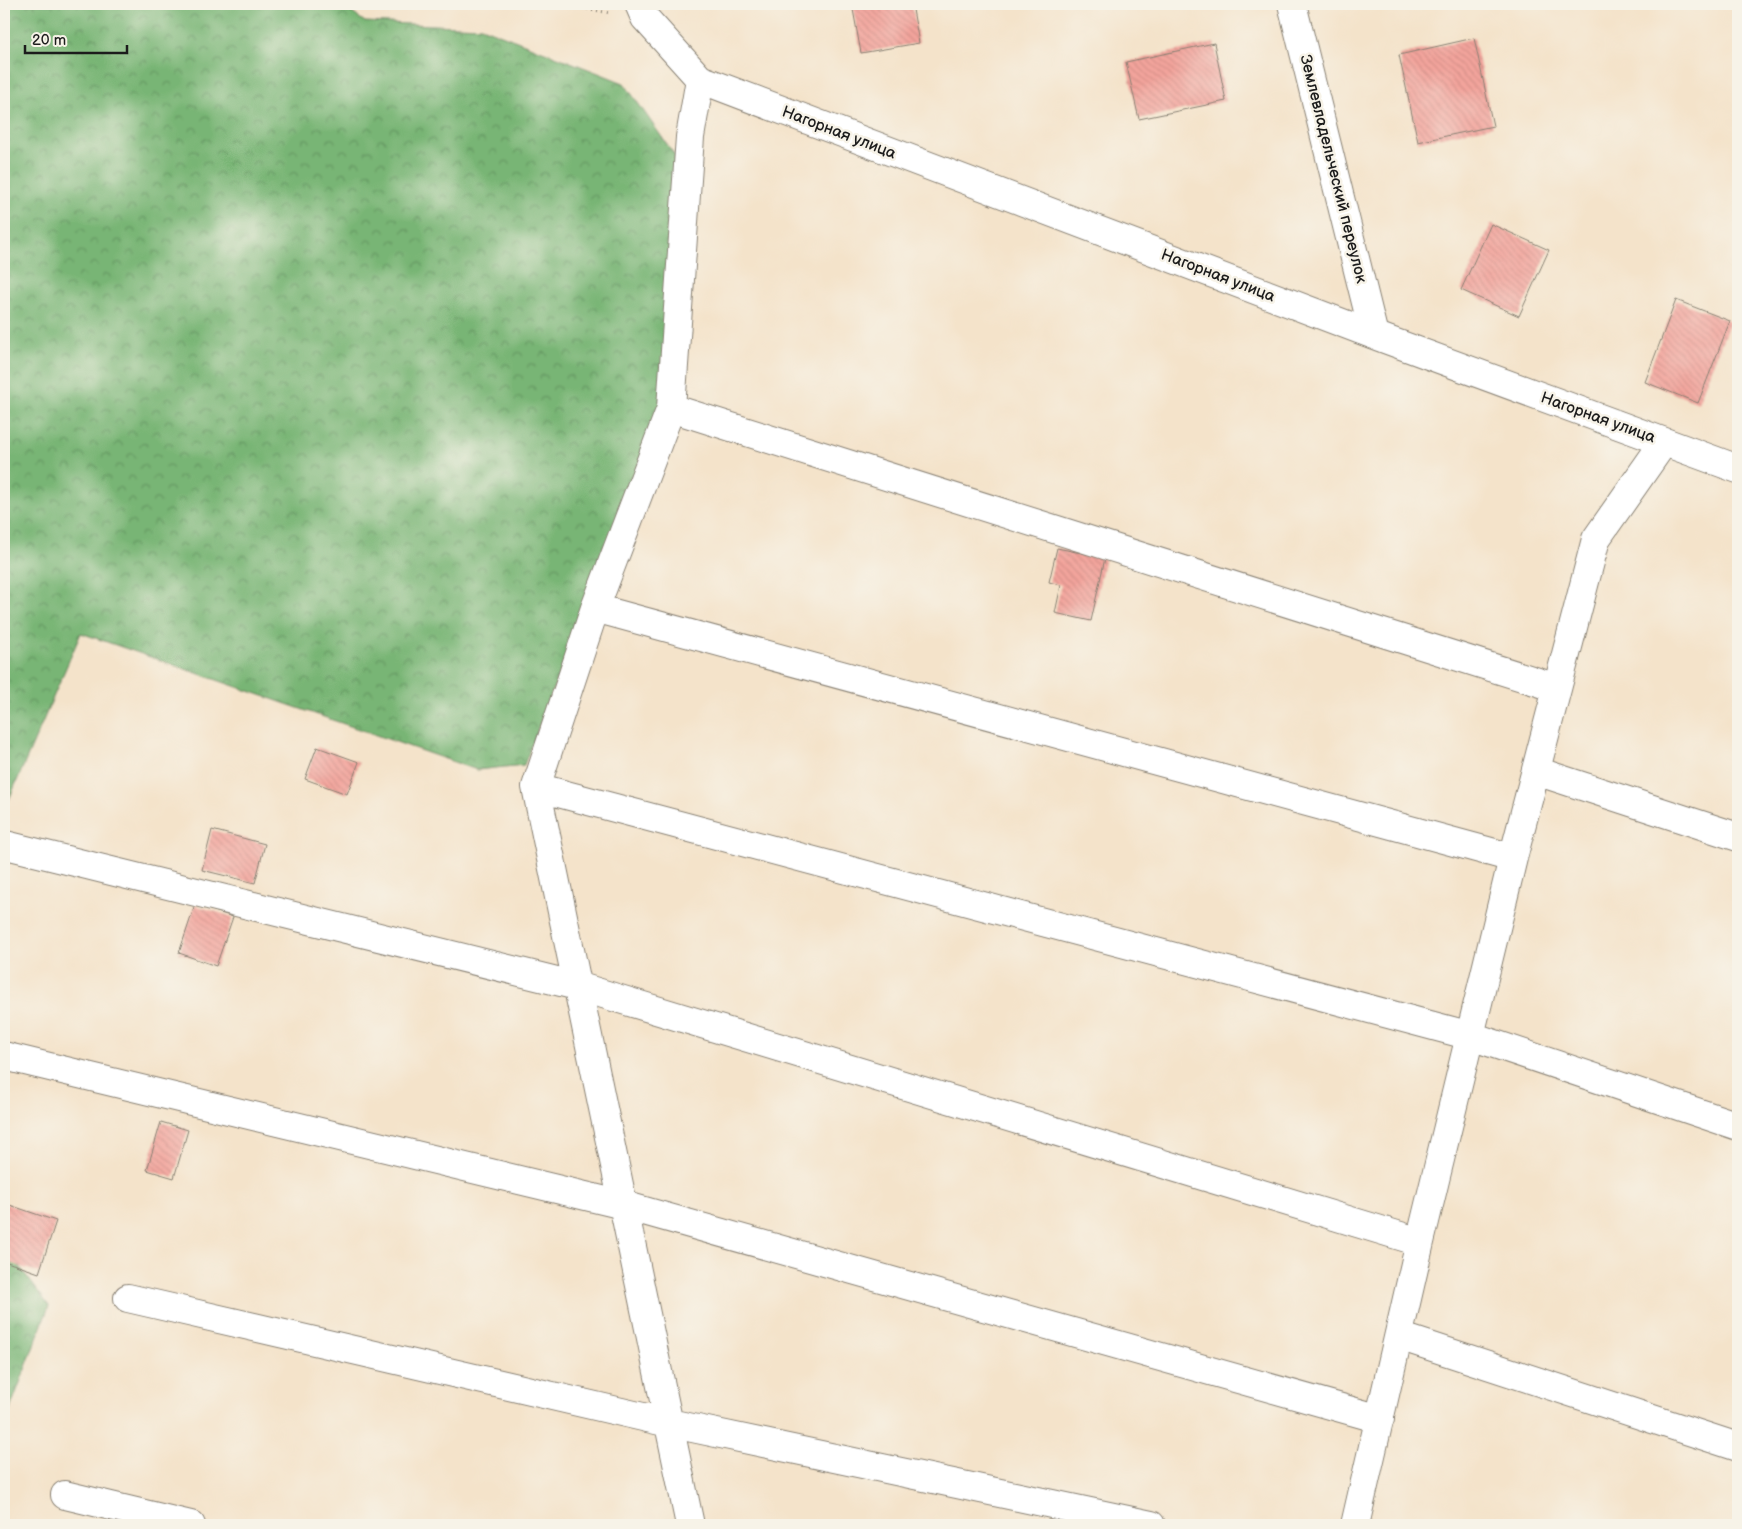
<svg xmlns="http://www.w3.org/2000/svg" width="1742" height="1529" font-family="'Balsamiq Sans',sans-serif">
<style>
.forest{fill:url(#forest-crowns);stroke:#4a6848}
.building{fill:url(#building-back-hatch)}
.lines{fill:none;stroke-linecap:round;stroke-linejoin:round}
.street-casing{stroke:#888073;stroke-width:30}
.path{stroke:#888073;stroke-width:3;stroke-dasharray:1 4;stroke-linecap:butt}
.street{stroke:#fff;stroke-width:28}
.labels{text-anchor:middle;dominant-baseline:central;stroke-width:5;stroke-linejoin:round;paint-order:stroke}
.street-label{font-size:16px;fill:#1c1c1c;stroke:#f7f3e8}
</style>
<defs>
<pattern id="forest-crowns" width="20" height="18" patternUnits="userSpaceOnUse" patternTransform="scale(1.25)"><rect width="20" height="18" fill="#78b575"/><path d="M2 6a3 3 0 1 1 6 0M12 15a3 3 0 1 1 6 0" fill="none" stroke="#62925f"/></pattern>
<pattern id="building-back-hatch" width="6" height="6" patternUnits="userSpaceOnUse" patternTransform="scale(1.25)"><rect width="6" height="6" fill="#f3a49c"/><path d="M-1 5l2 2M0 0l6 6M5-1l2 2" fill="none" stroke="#d08d86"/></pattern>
</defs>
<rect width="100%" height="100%" fill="#f7f3e8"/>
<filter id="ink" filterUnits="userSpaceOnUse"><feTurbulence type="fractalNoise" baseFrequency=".02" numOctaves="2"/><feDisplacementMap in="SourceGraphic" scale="10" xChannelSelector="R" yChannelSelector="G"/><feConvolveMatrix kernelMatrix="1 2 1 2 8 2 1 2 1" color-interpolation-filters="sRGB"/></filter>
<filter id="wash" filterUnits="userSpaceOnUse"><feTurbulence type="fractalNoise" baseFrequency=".0096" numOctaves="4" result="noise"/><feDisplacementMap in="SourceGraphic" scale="20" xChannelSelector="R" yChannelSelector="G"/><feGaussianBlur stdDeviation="1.12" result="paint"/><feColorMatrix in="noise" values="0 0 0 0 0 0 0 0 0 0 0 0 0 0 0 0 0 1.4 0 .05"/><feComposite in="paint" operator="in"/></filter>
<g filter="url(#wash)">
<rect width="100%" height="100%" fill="#f4e3ca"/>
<!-- forest -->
<path class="forest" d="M4 4H340L365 22 481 27 624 83 675 156 662 406 524 765 477 770 81 633 4 811Z
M4 1246 49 1306 4 1425Z"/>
<g id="blocks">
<!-- building -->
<path class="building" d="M852 4H912L919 43 861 53Z
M1474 38 1493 126 1418 142 1399 55Z
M1214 43 1226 101 1139 119 1126 62Z
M1491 224 1549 250 1519 316 1461 290Z
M1676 300 1730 321 1698 403 1645 382Z
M1057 548 1105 558 1091 621 1055 613 1061 585 1049 582Z
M317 747 359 762 347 794 305 779Z
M212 830 265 844 255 883 202 870Z
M195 905 233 917 216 966 179 953Z
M161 1122 188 1130 174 1178 147 1170Z
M4 1203 56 1221 39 1273 4 1261Z"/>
</g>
</g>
<g filter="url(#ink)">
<use href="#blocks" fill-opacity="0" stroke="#888073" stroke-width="1"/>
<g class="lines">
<!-- street casing -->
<g class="street-casing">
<path id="street" d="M639 4 645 18 700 79 1374 335 1738 469
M1292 4 1374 335
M671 408 1557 688
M595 608 1513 858
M1536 771 1738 837
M536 787 1471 1036 1738 1126
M6 845 577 986 1420 1242
M4 1056 623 1205 1380 1419
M128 1298 669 1423 1151 1525
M1399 1336 1738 1447
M65 1495 191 1525
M690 1525 536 787 595 608 671 408 690 137 700 79
M1355 1525 1420 1242 1513 858 1596 539 1664 442"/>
</g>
<!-- path -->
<path class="path" d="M573 4 588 9 610 13"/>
<!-- street -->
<use href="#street" class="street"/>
</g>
</g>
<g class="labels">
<!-- street labels -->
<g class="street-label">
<text transform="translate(839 133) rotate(21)">Нагорная улица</text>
<text transform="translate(1333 169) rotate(76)">Землевладельческий переулок</text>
<text transform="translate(1218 276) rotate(21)">Нагорная улица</text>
<text transform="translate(1598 418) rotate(20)">Нагорная улица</text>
</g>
</g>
<!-- margin -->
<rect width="1742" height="1529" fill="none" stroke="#f7f3e8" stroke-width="20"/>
<!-- scale -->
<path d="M25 45v8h102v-8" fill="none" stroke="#1c1c1c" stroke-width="2.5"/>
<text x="32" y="45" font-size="15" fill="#1c1c1c" stroke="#f7f3e8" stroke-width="4" paint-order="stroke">20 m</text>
</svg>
